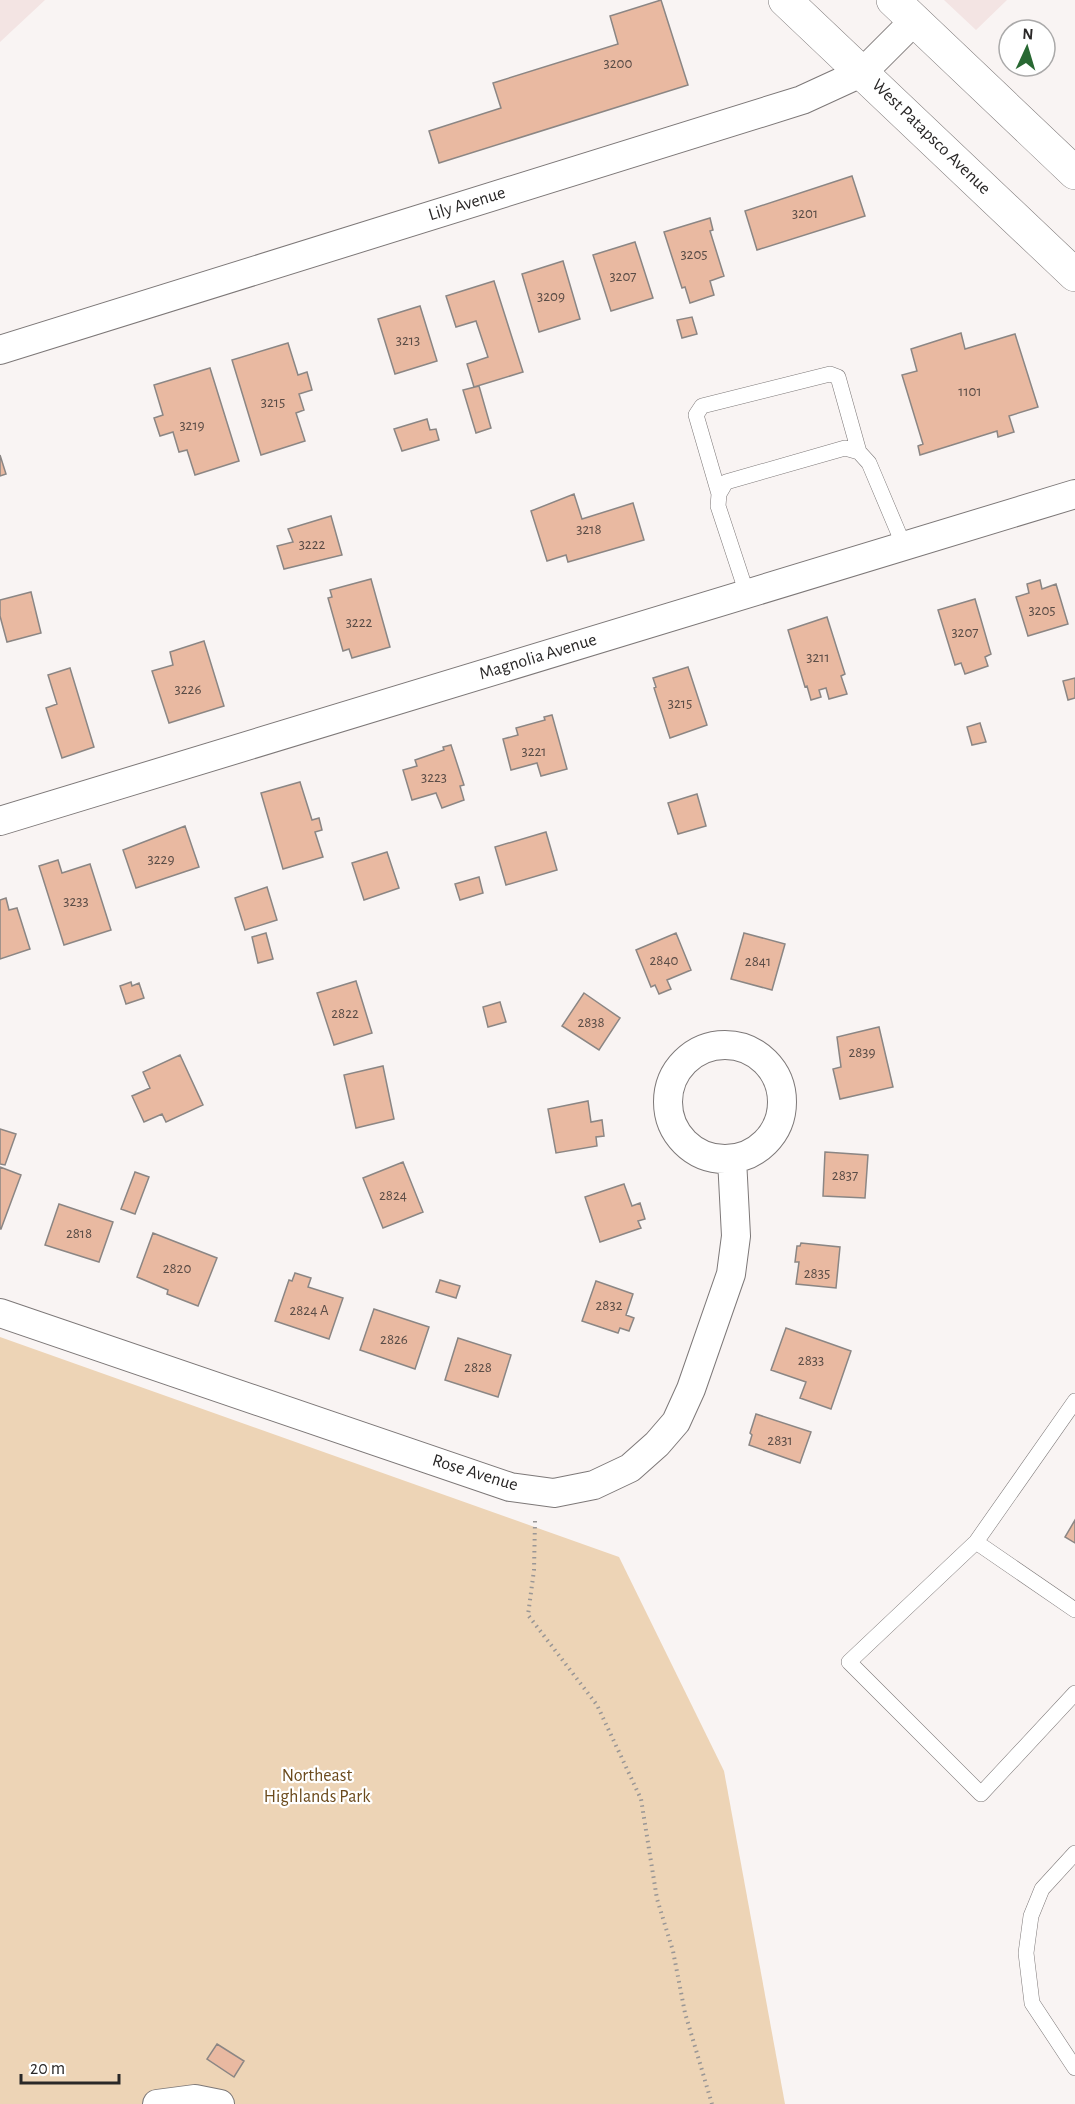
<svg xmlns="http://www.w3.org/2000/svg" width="1075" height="2104" font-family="'Alegreya Sans',sans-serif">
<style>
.built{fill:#f3e4e3}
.green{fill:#edd4b6}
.building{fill:#e9b9a1;stroke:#8b8684;stroke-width:1.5}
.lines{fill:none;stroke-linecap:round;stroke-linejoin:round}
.service-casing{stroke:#7d7878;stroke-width:16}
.minor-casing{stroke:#7d7878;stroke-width:30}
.primary-casing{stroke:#7d7878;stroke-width:34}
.path{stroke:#999695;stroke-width:4;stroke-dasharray:1.5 4.5;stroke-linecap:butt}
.service{stroke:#fff;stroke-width:15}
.minor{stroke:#fff;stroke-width:28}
.primary{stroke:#fff;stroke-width:33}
.labels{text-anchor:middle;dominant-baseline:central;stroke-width:4.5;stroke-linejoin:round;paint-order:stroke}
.number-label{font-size:15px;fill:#5a4c46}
.street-label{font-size:18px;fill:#2a2828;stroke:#fff}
.park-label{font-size:18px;fill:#6b4a1c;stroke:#fff}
</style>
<rect width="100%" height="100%" fill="#f9f4f3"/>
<!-- built -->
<path class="built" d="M0 0H45L0 42Z
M944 0H1007L976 30Z"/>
<!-- green -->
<path class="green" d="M0 1337 619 1557 724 1771 785 2104H0Z"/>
<!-- building -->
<path class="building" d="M661 0 688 85 439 163 429 131 501 108 493 83 618 44 610 16Z
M852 176 865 216 757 250 745 211Z
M710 218 713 230 710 231 724 276 710 281 714 295 690 303 685 287 682 288 664 232Z
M635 242 653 298 611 311 593 255Z
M563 261 580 319 539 332 522 274Z
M494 281 523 372 474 387 467 364 488 357 476 321 456 327 446 296Z
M420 306 437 361 395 374 378 319Z
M692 317 697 334 682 338 677 320Z
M961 333 965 349 1015 334 1038 407 1009 416 1014 432 998 437 997 431 920 455 918 446 923 444 902 375 917 371 911 349Z
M288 343 298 375 307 372 312 390 299 394 304 410 296 413 305 441 261 455 232 360Z
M210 368 239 461 195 475 187 450 179 452 173 432 160 436 154 418 163 415 154 385Z
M479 386 491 428 476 433 463 390Z
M427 419 430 430 436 429 439 440 402 451 394 429Z
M0 455 6 474 0 476Z
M574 494 582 519 633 503 644 540 568 562 566 555 547 561 531 511Z
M331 516 342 555 284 569 277 546 293 542 288 529Z
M371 579 390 647 352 658 349 649 343 651 328 598 332 597 330 590Z
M1040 580 1042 589 1056 584 1068 624 1028 636 1016 597 1029 593 1027 584Z
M31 592 41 633 7 642 0 616V600Z
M975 599 991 654 985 657 988 666 965 674 961 663 955 665 938 610Z
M827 617 845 674 841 676 847 694 829 699 826 688 819 690 821 697 811 700 807 686 805 687 788 630Z
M204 641 224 706 169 723 152 671 173 665 170 652Z
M688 667 707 725 670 738 654 688 656 687 653 678Z
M70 668 94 747 62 758 46 708 57 704 48 675Z
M1075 678V698L1068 700 1063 681Z
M552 715 567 769 541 776 537 763 511 770 503 739 518 735 516 728 545 720 544 717Z
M980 723 986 742 972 745 967 727Z
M451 745 464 785 460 786 464 800 442 808 436 793 412 800 403 770 417 766 415 760 444 750 443 747Z
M300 782 312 820 319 818 322 830 315 832 323 857 283 869 261 793Z
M697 794 706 826 678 834 668 803Z
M185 826 199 867 136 888 123 850Z
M546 832 557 870 506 885 495 847Z
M387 852 399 888 364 900 352 863Z
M58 860 62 873 90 864 111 930 64 945 39 866Z
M479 877 483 893 460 900 455 884Z
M267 887 277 920 245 930 235 898Z
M6 898 9 910 17 908 30 949 0 959V900Z
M266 933 273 959 258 963 252 937Z
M676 933 691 970 667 980 671 989 659 994 655 985 651 987 636 950Z
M744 933 785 944 772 990 731 979Z
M356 981 372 1033 334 1045 317 993Z
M131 982 132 986 139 983 144 998 126 1004 120 986Z
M584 993 620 1018 599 1050 562 1026Z
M500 1002 506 1022 488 1027 483 1007Z
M879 1027 893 1087 840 1099 833 1069 841 1067 837 1037Z
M180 1055 203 1105 166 1122 162 1114 144 1122 132 1096 150 1088 143 1072Z
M383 1066 394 1119 356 1128 344 1075Z
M588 1101 591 1122 602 1120 604 1136 596 1137 597 1146 556 1153 548 1109Z
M0 1129 16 1134 5 1165 0 1164Z
M825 1152 868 1155 865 1198 823 1196Z
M403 1162 423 1212 383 1228 363 1178Z
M0 1167 21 1175 1 1229H0Z
M135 1172 149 1177 135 1214 121 1209Z
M624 1184 632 1206 640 1203 645 1219 638 1221 641 1228 600 1242 585 1197Z
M59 1204 113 1222 99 1262 45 1245Z
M153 1233 217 1258 198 1306 167 1294 168 1290 137 1277Z
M801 1243 840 1247 836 1288 796 1284 799 1262H795L797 1246H800Z
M295 1273 311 1278 308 1287 343 1298 329 1339 275 1321 289 1280 292 1281Z
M440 1280 460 1286 456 1298 436 1292Z
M596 1281 633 1294 626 1315 634 1318 629 1331 620 1328 618 1333 582 1321Z
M374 1309 429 1327 415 1369 360 1350Z
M786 1328 851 1351 831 1409 800 1398 806 1382 771 1370Z
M458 1338 511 1355 498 1397 445 1380Z
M756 1414 811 1432 800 1463 749 1445 752 1435 750 1433Z
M1075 1520V1543L1065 1537Z
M217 2044 244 2061 234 2077 207 2059Z"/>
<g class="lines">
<!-- service casing -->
<g class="service-casing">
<path id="service" d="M719 494 696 415 702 406 830 374 838 377 859 452
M747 594 718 506 719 494 726 482 845 448 859 452 869 463 904 546
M1075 1401 976 1542 1075 1610
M976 1542 849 1662 981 1794 1075 1693
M1075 1853 1042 1889 1031 1916 1026 1953 1032 2003 1075 2068"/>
</g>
<!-- minor casing -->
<g class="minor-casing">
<path id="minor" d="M0 350 802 100 863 72 914 21
M0 821 1075 494
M668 1102a57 57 0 1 1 114 0a57 57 0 1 1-114 0Z
M0 1313 510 1487 554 1493 594 1485 630 1468 657 1444 676 1422 691 1389 731 1274 736 1236 732 1159
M157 2104 195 2099 220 2104"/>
</g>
<!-- primary casing -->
<g class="primary-casing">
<path id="primary" d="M785 0 1075 275
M893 0 1075 173"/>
</g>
<!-- path -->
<path class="path" d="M535 1521 534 1570 528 1615 597 1705 641 1799 657 1899 673 1951 685 2013 712 2104"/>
<!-- service -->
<use href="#service" class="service"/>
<!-- minor -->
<use href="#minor" class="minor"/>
<!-- primary -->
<use href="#primary" class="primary"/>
</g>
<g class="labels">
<!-- number labels -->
<g class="number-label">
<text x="618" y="63">3200</text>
<text x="805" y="213">3201</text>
<text x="694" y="254">3205</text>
<text x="623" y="276">3207</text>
<text x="551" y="296">3209</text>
<text x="408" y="340">3213</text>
<text x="970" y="391">1101</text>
<text x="273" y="402">3215</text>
<text x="192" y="425">3219</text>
<text x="589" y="529">3218</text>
<text x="312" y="544">3222</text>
<text x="1042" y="610">3205</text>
<text x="359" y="622">3222</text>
<text x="965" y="632">3207</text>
<text x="818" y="657">3211</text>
<text x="188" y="689">3226</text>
<text x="680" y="703">3215</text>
<text x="534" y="751">3221</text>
<text x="434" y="777">3223</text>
<text x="161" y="859">3229</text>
<text x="76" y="901">3233</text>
<text x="664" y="960">2840</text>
<text x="758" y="961">2841</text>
<text x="345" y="1013">2822</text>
<text x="591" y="1022">2838</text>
<text x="862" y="1052">2839</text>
<text x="845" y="1175">2837</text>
<text x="393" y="1195">2824</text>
<text x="79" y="1233">2818</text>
<text x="177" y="1268">2820</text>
<text x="817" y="1273">2835</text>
<text x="609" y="1305">2832</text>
<text x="309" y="1310">2824 A</text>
<text x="394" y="1339">2826</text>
<text x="811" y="1360">2833</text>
<text x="478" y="1367">2828</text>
<text x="780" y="1440">2831</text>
</g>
<!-- street labels -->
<g class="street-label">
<text transform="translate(931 137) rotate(44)">West Patapsco Avenue</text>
<text transform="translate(467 204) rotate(-17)">Lily Avenue</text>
<text transform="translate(538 657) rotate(-17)">Magnolia Avenue</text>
<text transform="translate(475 1473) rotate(17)">Rose Avenue</text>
</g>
<!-- park labels -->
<g class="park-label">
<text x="317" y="1776">Northeast<tspan x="317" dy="21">Highlands Park</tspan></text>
</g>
</g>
<!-- north arrow -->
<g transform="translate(1027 48) rotate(4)"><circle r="28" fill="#ffffff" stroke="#aaa9a9" stroke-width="1.5"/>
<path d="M0-4.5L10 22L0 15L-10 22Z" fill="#286832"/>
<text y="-9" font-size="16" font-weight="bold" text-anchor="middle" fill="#2a2828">N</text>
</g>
<!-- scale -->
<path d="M21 2074v9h98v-9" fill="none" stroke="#2a2828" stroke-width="3"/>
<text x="30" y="2074" font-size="18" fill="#2a2828" stroke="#ffffff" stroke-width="4.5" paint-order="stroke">20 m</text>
</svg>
